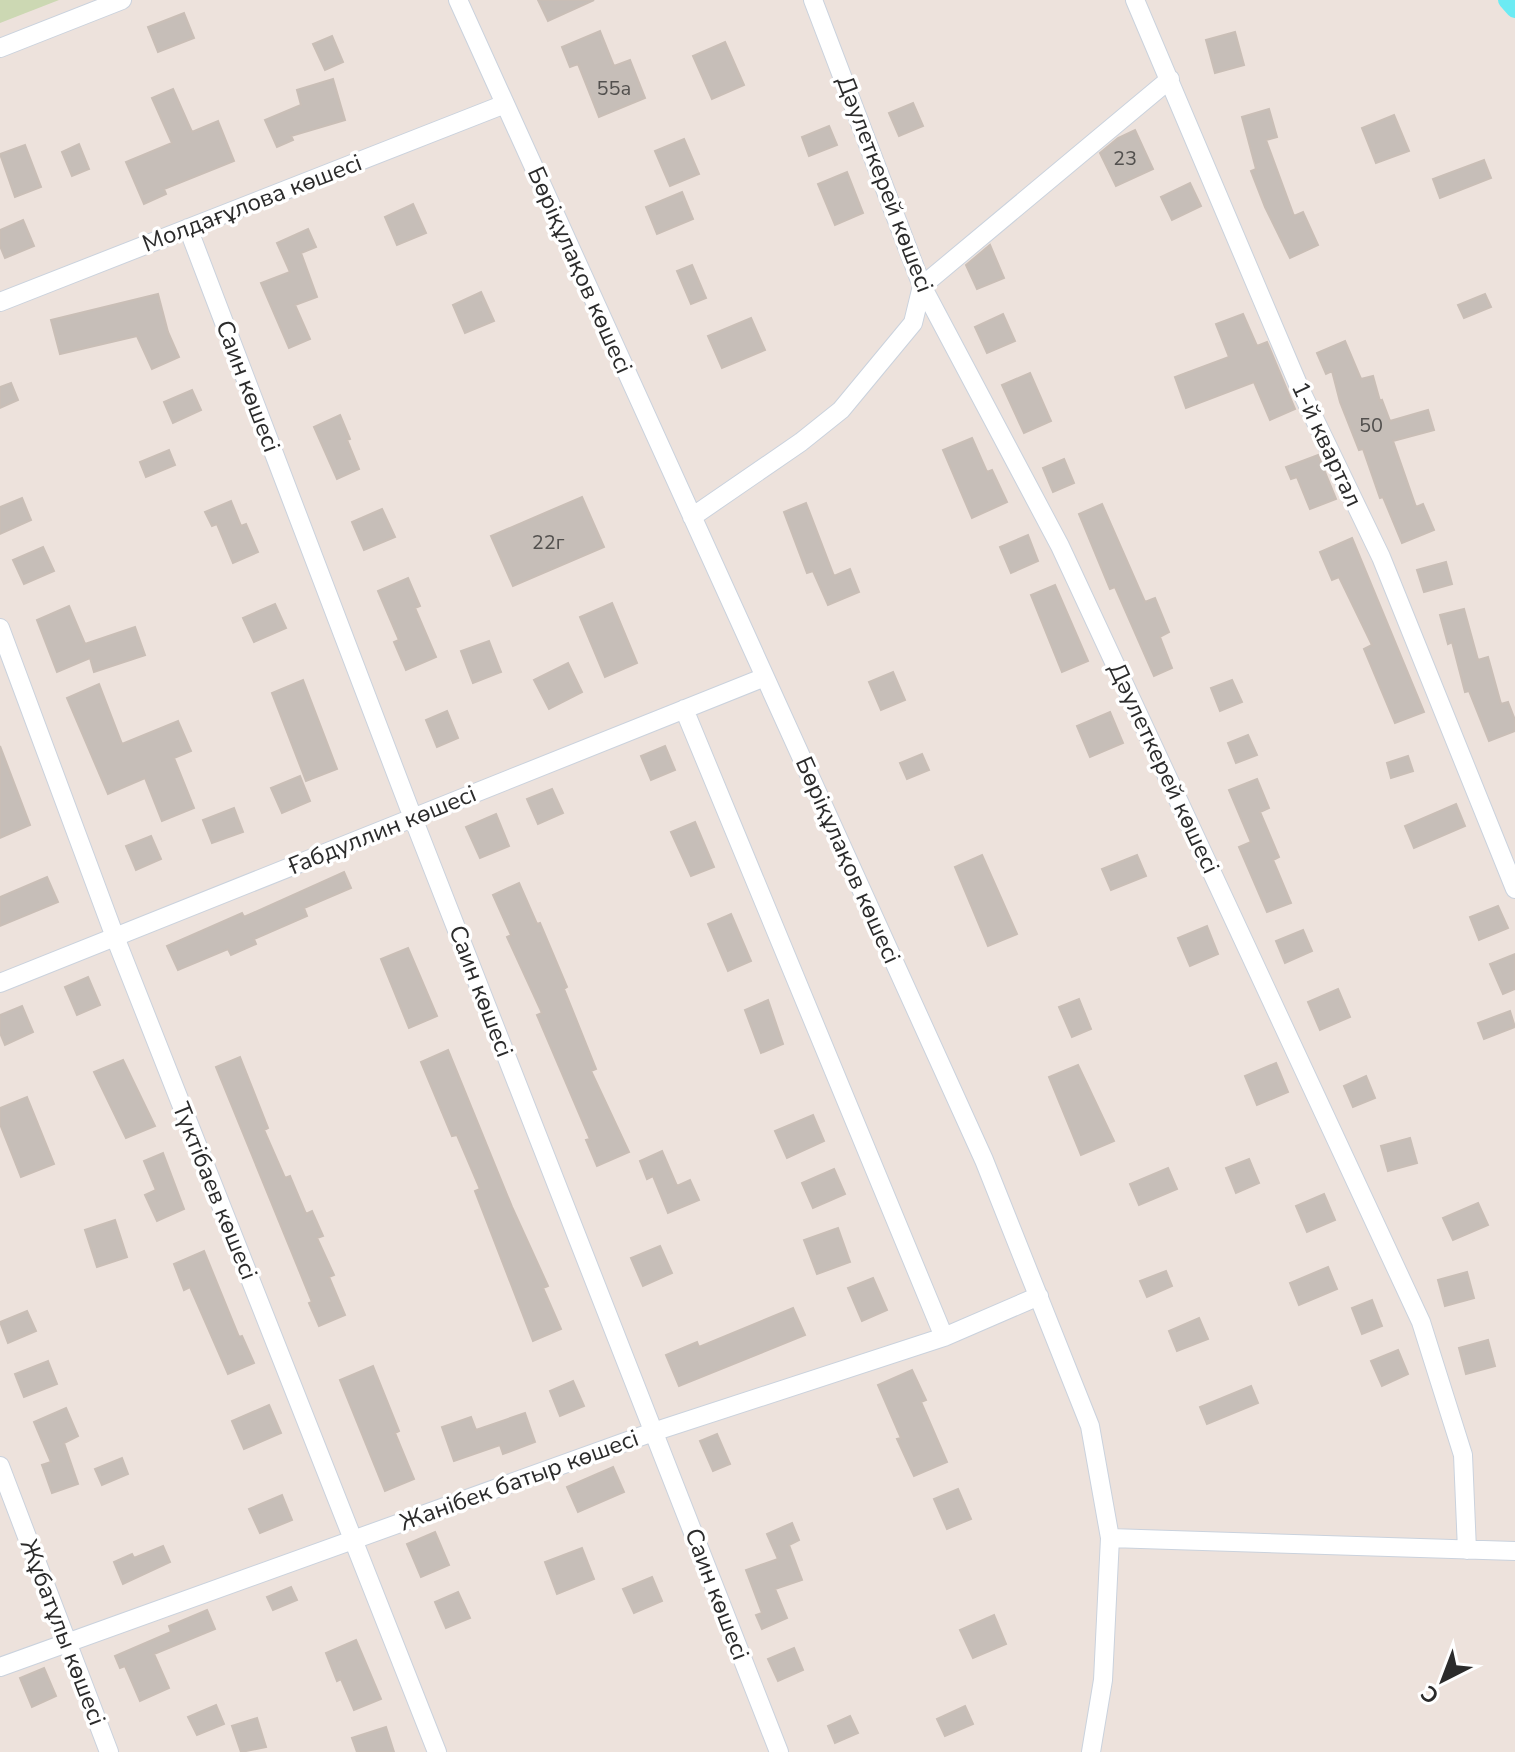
<svg xmlns="http://www.w3.org/2000/svg" width="1515" height="1752" font-family="'Nunito Sans',sans-serif">
<style>
.cemetery{fill:#ccd8b3}
.lines{fill:none;stroke-linecap:round;stroke-linejoin:round}
.canal{stroke:#6cebf3;stroke-width:18}
.building{fill:#c6beb8;stroke:#c9beb6;stroke-width:2}
.minor-casing{stroke:#cad2dd;stroke-width:20}
.minor{stroke:#fff;stroke-width:18}
.labels{text-anchor:middle;dominant-baseline:central;stroke-width:7;stroke-linejoin:round;paint-order:stroke}
.number-label{font-size:20px;fill:#52504e}
.street-label{font-size:24px;fill:#2b2b2b;stroke:#fff}
</style>
<rect width="100%" height="100%" fill="#ede2dc"/>
<!-- cemetery -->
<path class="cemetery" d="M0 0H59L0 23Z"/>
<g class="lines">
<!-- canal -->
<path class="canal" d="M1507 0 1515 9"/>
</g>
<!-- building -->
<path class="building" d="M538 0H594L548 21Z
M184 13 194 38 158 52 148 27Z
M600 31 614 66 630 60 645 98 599 117 578 64 570 67 562 47Z
M1235 32 1244 65 1215 73 1206 40Z
M332 36 343 62 325 70 313 44Z
M725 42 744 85 712 99 693 56Z
M333 79 345 120 291 136 293 140 277 147 265 120 301 105 297 90Z
M173 89 192 132 218 121 234 161 164 189 166 194 144 204 126 162 172 143 152 98Z
M913 103 923 126 899 136 889 113Z
M1269 109 1277 137 1266 140 1294 216 1303 212 1318 245 1290 258 1265 207 1251 171 1256 169 1242 117Z
M1394 115 1409 151 1376 163 1362 128Z
M829 126 837 145 809 156 802 137Z
M1135 130 1153 169 1116 186 1100 153 1118 138Z
M684 139 699 174 670 186 655 151Z
M79 144 89 169 72 176 62 152Z
M25 145 41 187 15 197 0 154Z
M1484 160 1491 178 1440 198 1433 179Z
M847 172 863 213 835 225 818 184Z
M1190 183 1201 206 1172 220 1161 197Z
M682 192 693 219 657 234 646 207Z
M413 204 426 233 397 245 385 217Z
M23 220 34 246 5 258 0 246V230Z
M308 229 316 247 301 253 317 297 295 305 310 339 289 348 261 283 290 272 277 243Z
M990 245 1004 278 977 289 966 265Z
M692 265 706 298 691 304 677 271Z
M481 292 494 321 465 333 453 305Z
M158 294 168 332 179 357 152 369 137 336 60 354 51 320Z
M1485 294 1491 307 1464 318 1458 305Z
M1003 314 1015 341 987 353 975 327Z
M1243 314 1257 346 1267 342 1295 409 1270 420 1254 382 1186 408 1175 377 1229 357 1216 324Z
M751 318 765 350 722 368 708 336Z
M1345 341 1361 379 1373 376 1380 401 1382 400 1390 421 1428 410 1434 430 1393 441 1416 507 1423 504 1434 530 1402 543 1383 497 1380 498 1363 449 1359 450 1340 402 1332 371 1326 374 1317 353Z
M1030 373 1051 421 1024 433 1002 385Z
M11 383 18 400 0 408V387Z
M192 390 201 410 173 423 164 402Z
M340 415 350 439 347 440 359 469 337 479 314 427Z
M972 438 987 472 992 470 1007 502 972 518 943 450Z
M169 450 175 465 146 477 140 462Z
M1318 455 1336 499 1310 509 1297 477 1291 479 1286 467Z
M1064 459 1074 483 1053 492 1043 468Z
M582 497 604 547 513 586 491 536Z
M22 498 31 520 0 534V507Z
M231 501 241 526 246 524 258 552 233 563 217 524 212 526 205 512Z
M806 503 834 576 850 569 859 592 828 605 813 571 807 573 784 512Z
M1102 504 1145 602 1155 598 1169 632 1160 637 1172 668 1154 676 1115 587 1110 589 1079 514Z
M382 509 395 537 364 550 352 522Z
M1028 535 1038 561 1011 573 1000 547Z
M1352 538 1424 712 1395 723 1364 649 1372 645 1339 577 1332 580 1320 552Z
M43 547 54 571 24 584 13 560Z
M1446 562 1452 584 1424 592 1417 570Z
M408 578 420 606 415 608 436 657 406 670 394 642 399 640 378 591Z
M1055 585 1088 661 1062 672 1031 595Z
M612 603 637 663 605 677 580 617Z
M275 604 286 628 254 642 243 618Z
M69 606 85 644 135 627 145 655 94 672 90 658 57 672 37 620Z
M1464 609 1478 660 1488 657 1501 704 1508 702 1515 720V731L1489 741 1469 691 1465 692 1452 642 1448 644 1440 615Z
M489 641 501 672 473 683 461 651Z
M568 663 582 692 549 709 534 680Z
M893 672 905 700 881 710 869 682Z
M303 680 337 769 306 781 272 693Z
M1232 680 1242 702 1220 711 1211 688Z
M99 684 122 744 178 721 191 751 174 758 194 808 162 821 145 778 108 794 67 698Z
M447 711 458 738 437 747 426 720Z
M1110 712 1123 743 1090 757 1077 726Z
M1248 735 1257 755 1236 763 1228 743Z
M0 746 30 825 0 838Z
M665 746 675 770 651 780 641 756Z
M922 754 929 770 907 779 900 763Z
M1408 756 1413 771 1391 778 1387 763Z
M300 776 310 801 282 813 271 788Z
M1257 779 1269 808 1260 812 1279 857 1273 860 1291 903 1267 912 1239 847 1251 842 1229 790Z
M552 789 563 813 538 824 527 799Z
M1456 804 1465 826 1414 848 1405 826Z
M234 808 243 832 212 843 203 820Z
M496 814 509 846 480 858 466 827Z
M695 822 714 867 691 876 671 832Z
M151 836 161 859 136 870 126 846Z
M982 855 1017 934 988 946 955 867Z
M1137 855 1146 876 1111 890 1102 869Z
M344 872 351 888 304 908 307 916 254 939 256 944 231 955 228 949 178 970 167 946 242 913 244 917Z
M47 877 58 902 0 926V897Z
M519 883 537 924 540 923 567 987 564 989 596 1069 591 1071 629 1152 597 1166 586 1140 590 1139 537 1015 542 1013 507 937 511 935 493 895Z
M1498 906 1508 928 1479 940 1470 917Z
M731 914 751 961 728 971 708 924Z
M1207 926 1218 954 1190 966 1178 938Z
M1303 930 1312 951 1285 963 1276 941Z
M408 948 437 1016 409 1028 381 959Z
M1515 954V989L1503 994 1490 964Z
M88 977 100 1005 77 1015 65 987Z
M1338 989 1350 1017 1320 1030 1308 1002Z
M1079 999 1091 1029 1072 1037 1059 1007Z
M768 1000 783 1044 761 1053 745 1010Z
M22 1006 33 1032 5 1045 0 1033V1015Z
M1510 1011 1515 1027 1484 1039 1478 1023Z
M448 1050 512 1207 548 1286 543 1288 561 1329 533 1341 475 1191 480 1189 457 1135 452 1136 421 1062Z
M240 1057 268 1128 264 1130 285 1178 290 1176 306 1214 312 1211 323 1236 317 1238 334 1275 329 1277 345 1315 319 1326 309 1303 312 1302 216 1067Z
M123 1060 155 1126 126 1138 94 1072Z
M1276 1063 1288 1092 1257 1105 1245 1076Z
M1078 1065 1114 1141 1081 1155 1049 1077Z
M1366 1076 1375 1098 1353 1107 1344 1086Z
M27 1097 54 1164 21 1177 0 1124V1108Z
M813 1115 824 1141 787 1158 775 1131Z
M1410 1138 1417 1163 1388 1171 1381 1146Z
M662 1151 677 1186 690 1180 699 1200 668 1213 653 1176 647 1179 640 1161Z
M163 1153 184 1209 157 1221 145 1195 156 1190 144 1161Z
M1249 1159 1259 1183 1236 1193 1226 1168Z
M1168 1168 1177 1189 1139 1205 1130 1184Z
M834 1169 845 1194 813 1208 802 1183Z
M1324 1194 1335 1220 1307 1232 1296 1206Z
M1478 1203 1488 1225 1453 1240 1443 1218Z
M115 1220 127 1257 97 1267 85 1230Z
M838 1228 850 1262 817 1274 804 1240Z
M660 1246 672 1273 643 1286 631 1258Z
M204 1251 239 1337 242 1336 254 1363 228 1374 190 1287 184 1290 174 1264Z
M1328 1267 1337 1289 1299 1305 1290 1283Z
M1166 1271 1172 1286 1147 1297 1140 1281Z
M1467 1272 1474 1298 1445 1306 1438 1280Z
M873 1278 887 1310 862 1321 848 1288Z
M1372 1300 1382 1326 1362 1334 1352 1308Z
M793 1308 805 1335 679 1386 666 1355 697 1342 699 1347Z
M27 1311 36 1331 8 1343 0 1322Z
M1199 1318 1208 1339 1177 1351 1169 1331Z
M1488 1340 1495 1366 1466 1374 1459 1348Z
M1398 1350 1408 1374 1382 1386 1371 1361Z
M48 1361 57 1384 24 1397 15 1374Z
M373 1366 399 1431 395 1433 414 1479 385 1491 340 1380Z
M912 1370 926 1400 921 1402 947 1462 914 1476 897 1439 901 1438 878 1385Z
M573 1381 584 1406 560 1416 550 1391Z
M1251 1386 1258 1403 1207 1424 1200 1407Z
M269 1405 281 1433 244 1449 232 1421Z
M66 1408 78 1436 64 1443 78 1484 52 1493 42 1465 51 1462 34 1422Z
M525 1413 535 1442 503 1454 500 1445 454 1461 442 1427 471 1417 476 1430Z
M717 1434 730 1464 713 1471 700 1441Z
M122 1458 128 1474 102 1485 95 1469Z
M613 1467 624 1492 578 1512 567 1487Z
M958 1489 971 1519 947 1529 934 1499Z
M282 1495 292 1520 260 1533 249 1509Z
M792 1523 799 1540 789 1545 802 1580 775 1589 787 1618 762 1629 756 1615 762 1613 746 1570 778 1559 767 1534Z
M435 1532 449 1565 421 1577 407 1544Z
M163 1546 170 1562 123 1584 114 1562 132 1554 134 1558Z
M582 1548 594 1579 557 1594 545 1562Z
M652 1577 662 1601 634 1613 623 1589Z
M291 1587 297 1600 273 1610 267 1597Z
M458 1592 470 1618 446 1628 435 1602Z
M207 1610 215 1629 154 1654 169 1688 140 1701 125 1666 120 1668 115 1656 171 1632 169 1626Z
M994 1615 1006 1644 973 1658 960 1630Z
M356 1640 381 1699 354 1710 341 1679 337 1681 326 1653Z
M794 1648 803 1670 778 1681 768 1659Z
M44 1668 56 1696 32 1707 20 1678Z
M216 1705 224 1724 197 1735 188 1717Z
M965 1706 973 1724 945 1736 937 1719Z
M850 1716 858 1733 835 1743 828 1726Z
M257 1718 266 1747 241 1752 232 1726Z
M386 1727 394 1752H357L352 1738Z"/>
<g class="lines">
<!-- minor casing -->
<g class="minor-casing">
<path id="minor" d="M458 0 984 1160 1090 1426 1110 1538 1103 1680 1091 1752
M813 0 922 286 1060 546 1421 1322 1463 1455 1467 1550
M1135 0 1300 389 1381 557 1515 889
M0 48 122 0
M188 228 413 818 779 1752
M0 302 505 104
M692 517 801 442 841 410 913 323 922 286 1170 79
M0 628 115 937 437 1752
M684 709 944 1337
M0 983 765 677
M0 1466 109 1752
M1110 1538 1515 1551
M0 1667 653 1432 944 1337 1039 1296"/>
</g>
<!-- minor -->
<use href="#minor" class="minor"/>
</g>
<g class="labels">
<!-- number labels -->
<g class="number-label">
<text x="614" y="88">55а</text>
<text x="1125" y="158">23</text>
<text x="1371" y="425">50</text>
<text x="548" y="542">22г</text>
</g>
<!-- street labels -->
<g class="street-label">
<text transform="translate(885 184) rotate(69)">Дәулеткерей көшесі</text>
<text transform="translate(252 203) rotate(-21)">Молдағұлова көшесі</text>
<text transform="translate(580 270) rotate(66)">Бөріқұлақов көшесі</text>
<text transform="translate(248 386) rotate(69)">Саин көшесі</text>
<text transform="translate(1327 444) rotate(65)">1-й квартал</text>
<text transform="translate(1164 768) rotate(65)">Дәулеткерей көшесі</text>
<text transform="translate(382 830) rotate(-22)">Ғабдуллин көшесі</text>
<text transform="translate(848 860) rotate(66)">Бөріқұлақов көшесі</text>
<text transform="translate(481 991) rotate(69)">Саин көшесі</text>
<text transform="translate(215 1191) rotate(68)">Түктібаев көшесі</text>
<text transform="translate(519 1480) rotate(-20)">Жанібек батыр көшесі</text>
<text transform="translate(717 1594) rotate(69)">Саин көшесі</text>
<text transform="translate(63 1632) rotate(69)">Жұбатұлы көшесі</text>
</g>
</g>
<!-- north arrow -->
<g transform="translate(1443 1680) rotate(222)" stroke="#ffffff" stroke-width="6" paint-order="stroke">
<path d="M0-6L14 30L0 20L-14 30Z" fill="#2b2b2b"/>
<text y="-12" font-size="22" font-weight="bold" text-anchor="middle" fill="#2b2b2b">С</text>
</g>
</svg>
